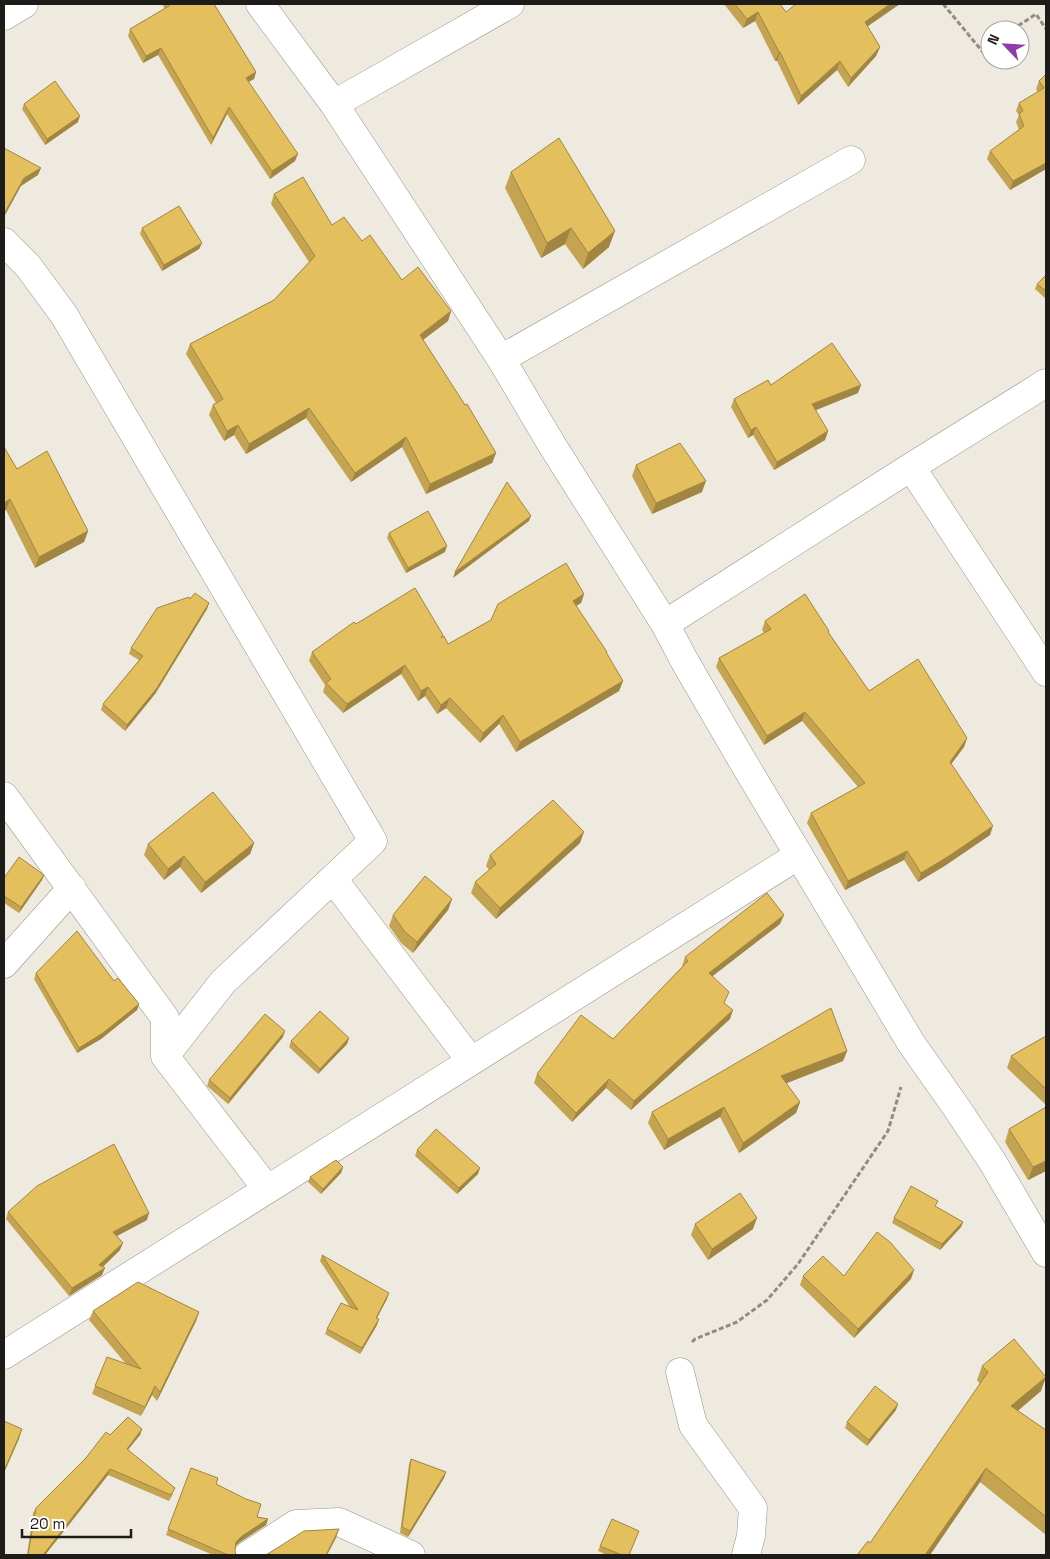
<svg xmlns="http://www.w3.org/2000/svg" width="1050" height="1559" font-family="'Space Grotesk',sans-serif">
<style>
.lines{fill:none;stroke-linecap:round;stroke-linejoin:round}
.street-casing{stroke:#98948b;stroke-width:29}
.path{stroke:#908d85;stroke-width:3;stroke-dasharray:5 2.5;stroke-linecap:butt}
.street{stroke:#fff;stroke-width:28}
.wall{fill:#c4a451}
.shaded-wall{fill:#a08642}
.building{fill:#e4bf5e;stroke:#a08642}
</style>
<rect width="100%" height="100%" fill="#eeeadf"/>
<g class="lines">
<!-- street casing -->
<g class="street-casing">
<path id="street" d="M260 4 334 104 501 359 552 445 665 624 684 660 739 755 911 1043 956 1107 992 1161 1046 1253
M4 16 24 4
M334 104 510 4
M4 242 28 266 64 315 373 841 223 982 165 1056
M501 359 851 160
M911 467 1046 672
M665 624 911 467 1046 383
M4 796 165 1018V1056L267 1189
M333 879 471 1061
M4 964 72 888
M4 1355 799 855
M680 1372 693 1425 753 1508 751 1536 746 1555
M248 1555 296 1524 339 1522 411 1555"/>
</g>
<!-- path -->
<path class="path" d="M945 4 944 5 982 51 990 45
M1012 30 1036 14 1046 29
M692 1342 695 1339 737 1322 767 1300 798 1264 888 1131 901 1087"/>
<!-- street -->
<use href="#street" class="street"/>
</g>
<!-- wall -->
<path class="wall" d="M162 4H214L256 72 254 79 248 82 295 161 270 179 227 114 211 145 158 55 143 63 128 36 130 29 165 9Z
M724 4H780L786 12 867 27 880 47 876 56 848 87 837 70 798 105 777 61H775L755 21 743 28Z
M1046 74V169L1010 190 987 159 990 151 1019 130 1016 122 1019 115 1016 111 1019 103 1038 92 1036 89 1039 81Z
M24 104 78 122 45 145 22 109Z
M511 172 609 247 583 269 565 244 541 258 505 188Z
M274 194 362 241 402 280 451 311 448 321 423 340 496 453 492 463 426 494 402 447 351 482 306 418 246 454 234 435 224 441 209 415 213 405 216 403 186 354 190 344 274 300 309 262 271 204Z
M142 228 202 243 199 249 162 271 140 234Z
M1046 275V299L1035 289 1037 284Z
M771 385 858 393 815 410 828 431 825 440 774 470 753 435 748 438 731 407 734 399Z
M4 447 17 469 88 531 84 542 35 568 6 510 4 511Z
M636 465 702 492 652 514 632 476Z
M389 533 445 552 406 573 387 538Z
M584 594 581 603 576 606 606 653 623 681 619 691 516 752 499 724 480 743 446 708 437 714 425 696 418 701 401 674 343 713 323 692 325 685 309 661 312 652 356 624 442 637 448 644Z
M190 599 209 603 207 609 155 694 125 731 101 710 103 704 139 660 129 654 131 648Z
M765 621 829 633 869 691 967 738 964 747 951 764 990 835 946 865 918 882 904 860 845 890 807 823 811 813 858 787 802 721 764 745 716 667 719 658 764 633 762 630Z
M254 843 250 854 201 893 180 867 164 880 144 855 148 844Z
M580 843 496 919 471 893 475 882 489 870 486 866 490 855Z
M44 875 42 880 19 913 4 903V878Z
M452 899 448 910 413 953 401 943 389 926 393 915Z
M780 924 712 976 724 1003 730 1019 631 1110 606 1088 572 1122 534 1083 537 1074 613 1039 682 967V966L685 957Z
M36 973 139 1004 137 1010 101 1039 77 1053 34 979Z
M1046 1036V1105L1007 1068 1011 1056Z
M283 1037 228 1104 207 1086 209 1080Z
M349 1038 347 1044 318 1074 289 1047 291 1041Z
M847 1051 843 1061 786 1083 800 1102 796 1113 739 1153 720 1117 664 1150 648 1123 652 1112Z
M1046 1107V1171L1028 1180 1005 1142 1009 1129Z
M417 1150 478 1174 457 1194 415 1156Z
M343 1167 341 1173 321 1194 308 1182 310 1177Z
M936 1207 963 1222 961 1227 940 1250 892 1223 894 1218Z
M8 1212 147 1220 117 1236 120 1250 103 1267 102 1275 69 1296 6 1219Z
M695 1224 753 1229 708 1260 691 1235Z
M322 1255 387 1299 377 1318V1325L360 1354 325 1334 327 1329 350 1307 320 1261Z
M803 1276H844L911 1279 854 1338 800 1285Z
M93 1311 199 1312 196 1321 157 1401 152 1395 141 1416 92 1394 95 1386 126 1364 89 1320Z
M982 1366 1041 1391 1018 1411 1046 1430V1535L980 1482 930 1555H857L870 1543 980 1384 977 1380Z
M896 1410 867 1446 845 1428 847 1422Z
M142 1429 140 1435 128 1450 173 1494 169 1501 108 1475 45 1555H27L33 1513 36 1508 110 1435Z
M411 1459 446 1472 444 1478 408 1537 400 1533 409 1464Z
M191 1468 216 1484 257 1517 268 1519 266 1525 240 1542 235 1546V1551L236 1555H213L166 1535Z
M639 1531 629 1555H607L598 1551 600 1546Z"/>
<!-- shaded-wall -->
<path class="shaded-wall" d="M890 4H900L861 31 865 22Z
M758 12 755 21 743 28 747 19Z
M880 47 876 56 848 87 851 78Z
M161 48 158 55 143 63 146 56Z
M779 52H780L777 61H775Z
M840 61 837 70 798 105 801 96Z
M256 72 254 79 243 85 246 78Z
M229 107 227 114 211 145 213 138Z
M80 116 78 122 45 145 47 139Z
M298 154 295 161 270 179 272 171Z
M1046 163V169L1010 190 1013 181Z
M41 168 38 175 21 186 4 217V214L24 178Z
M571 228 565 244 541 258 547 243Z
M615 231 609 247 583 269 588 253Z
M202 243 199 249 162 271 164 265Z
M451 311 448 321 416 345 420 335Z
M861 385 858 393 809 413 812 404Z
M309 408 306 418 246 454 249 444Z
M238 425 234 435 224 441 227 431Z
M756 427 753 435 748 438 751 430Z
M828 431 825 440 774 470 777 462Z
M406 437 402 447 351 482 355 473Z
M496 453 492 463 426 494 430 484Z
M706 481 702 492 652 514 656 503Z
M10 499 6 510 4 511V503Z
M531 516 529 521 453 578 455 572Z
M88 531 84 542 35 568 39 557Z
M447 546 445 552 406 573 408 568Z
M584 594 581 603 569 610 573 601Z
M209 603 207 609 155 694 125 731 127 725Z
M405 665 401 674 343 713 347 704Z
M623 681 619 691 516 752 520 742Z
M428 687 425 696 418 701 421 691Z
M450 698 446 708 437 714 441 705Z
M805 712 802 721 764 745 767 736Z
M503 715 499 724 480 743 483 733Z
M967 738 964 747 946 771 950 762Z
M993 826 990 835 946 865 918 882 921 873Z
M584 832 580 843 496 919 500 908Z
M254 843 250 854 201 893 205 882Z
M907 851 904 860 845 890 848 881Z
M184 856 180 867 164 880 168 869Z
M44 875 42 880 19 913 21 907Z
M452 899 448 910 413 953 417 942Z
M784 915 780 924 705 982 709 973Z
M139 1004 137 1010 101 1039 77 1053 79 1048Z
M733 1010 730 1019 631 1110 634 1101Z
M285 1031 283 1037 228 1104 230 1098Z
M349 1038 347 1044 318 1074 320 1069Z
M847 1051 843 1061 777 1087 781 1076Z
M609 1079 606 1088 572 1122 576 1113Z
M800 1102 796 1113 739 1153 743 1143Z
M724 1107 720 1117 664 1150 668 1139Z
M1046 1161V1171L1028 1180 1033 1167Z
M343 1167 341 1173 321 1194 323 1189Z
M480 1168 478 1174 457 1194 459 1188Z
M149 1213 147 1220 111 1239 113 1232Z
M757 1218 753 1229 708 1260 712 1249Z
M963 1222 961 1227 940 1250 942 1244Z
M123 1243 120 1250 97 1272 99 1265Z
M105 1268 102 1275 69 1296 72 1288Z
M914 1270 911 1279 854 1338 858 1329Z
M389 1293 387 1299 374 1323 376 1318Z
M199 1312 196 1321 157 1401 160 1392Z
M379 1319 377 1325 360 1354 362 1348Z
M1046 1377 1041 1391 1006 1420 1011 1406Z
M155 1386 152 1395 141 1416 145 1407Z
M898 1404 896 1410 867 1446 869 1440Z
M22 1429 19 1439 4 1473V1471Z
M142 1429 140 1435 124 1454 127 1449Z
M986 1468 980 1482 930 1555H925Z
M110 1469 108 1475 45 1555H43Z
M446 1472 444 1478 408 1537 410 1531Z
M268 1519 266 1525 240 1542 234 1547 236 1542 242 1536Z
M339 1529 336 1538 327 1555H326Z"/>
<!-- building -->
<path class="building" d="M168 4H214L256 72 246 78 298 154 272 171 229 107 213 138 161 48 146 56 130 29 169 6Z
M735 4H780L786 12 796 4H890L865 22 880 47 851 78 840 61 801 96 780 52H779L758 12 747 19Z
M1046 74V163L1013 181 990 151 1024 126 1019 114 1023 111 1019 103 1044 88 1039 81Z
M55 81 80 116 47 139 24 104Z
M559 138 615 231 588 253 571 228 547 243 511 172Z
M4 148 41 168 24 178 4 214Z
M303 177 332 225 344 217 362 241 370 235 402 280 418 267 451 311 420 335 465 405 467 404 496 453 430 484 406 437 355 473 309 408 249 444 238 425 227 431 213 405 223 399 190 344 274 300 315 256 274 194Z
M179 206 202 243 164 265 142 228Z
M1046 275V291L1037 284Z
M832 343 861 385 812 404 828 431 777 462 756 427 751 430 734 399 768 380 771 385Z
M680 443 706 481 656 503 636 465Z
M4 447 17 469 47 451 88 531 39 557 10 499 4 503Z
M507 482 531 516 455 572Z
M428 511 447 546 408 568 389 533Z
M566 563 584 594 573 601 607 652H606L623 681 520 742 503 715 483 733 450 698 441 705 428 687 421 691 405 665 347 704 326 683 331 679 312 652 354 622 356 624 415 588 443 635 441 638 444 636 448 644 491 620 498 604Z
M195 593 209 603 157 688 127 725 103 704 143 656 131 648 157 608 189 597 190 599Z
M805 594 829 631 828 632 869 691 918 659 967 738 950 762 993 826 949 856 921 873 907 851 848 881 811 813 865 783 805 712 767 736 719 658 771 629 765 621Z
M213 792 254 843 205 882 184 856 168 869 148 844Z
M553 800 584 832 500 908 475 882 496 864 490 855Z
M19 857 44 875 21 907 4 896V878Z
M425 876 452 899 417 942 405 932 393 915Z
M767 893 784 915 709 973 729 992 724 1003 733 1010 634 1101 609 1079 576 1113 537 1074 581 1015 613 1039 688 961 685 957Z
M77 931 114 981 118 978 139 1004 103 1033 79 1048 36 973Z
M831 1008 847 1051 781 1076 800 1102 743 1143 724 1107 668 1139 652 1112Z
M320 1011 349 1038 320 1069 291 1041Z
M265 1014 285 1031 230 1098 209 1080Z
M1046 1036V1089L1011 1056Z
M1046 1107V1161L1033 1167 1009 1129Z
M436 1129 480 1168 459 1188 417 1150Z
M114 1144 149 1213 113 1232 123 1243 99 1265 105 1268 72 1288 8 1212 37 1186Z
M336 1160 343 1167 323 1189 310 1177Z
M911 1186 938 1201 935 1206 963 1222 942 1244 894 1218Z
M740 1193 757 1218 712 1249 695 1224Z
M877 1232 890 1242 914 1270 858 1329 803 1276 823 1256 844 1276Z
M322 1255 389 1293 376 1318 379 1319 362 1348 327 1329 341 1303 358 1310Z
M138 1282 199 1312 160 1392 155 1386 145 1407 95 1386 107 1357 141 1369 93 1311Z
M1014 1339 1046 1377 1011 1406 1046 1430V1517L986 1468 925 1555H857L868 1541 870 1543 988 1372 982 1366Z
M875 1386 898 1404 869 1440 847 1422Z
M128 1417 142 1429 127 1449 175 1488 171 1495 110 1469 43 1555H28L36 1508 85 1459 106 1432 110 1435Z
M4 1421 22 1429 4 1471Z
M411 1459 446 1472 410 1531 402 1527Z
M191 1468 218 1478 216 1484 246 1499 261 1504 257 1517 268 1519 242 1536 236 1542 235 1551 236 1555H228L168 1529Z
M612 1519 639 1531 629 1555H622L600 1546Z
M339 1529 326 1555H266L304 1531Z"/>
<!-- border -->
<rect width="1050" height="1559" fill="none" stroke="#1d1c18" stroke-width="10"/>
<!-- north arrow -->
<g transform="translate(1005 45) rotate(295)"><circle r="24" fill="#ffffff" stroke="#a5a4a3"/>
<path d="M0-4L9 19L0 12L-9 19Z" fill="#903ba9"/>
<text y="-8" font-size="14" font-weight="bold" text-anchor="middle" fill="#1d1c18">N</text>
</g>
<!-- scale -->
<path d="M22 1529v8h109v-8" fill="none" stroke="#1d1c18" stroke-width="2.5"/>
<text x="30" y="1529" font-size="15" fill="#1d1c18" stroke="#ffffff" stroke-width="4" paint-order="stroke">20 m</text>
</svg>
